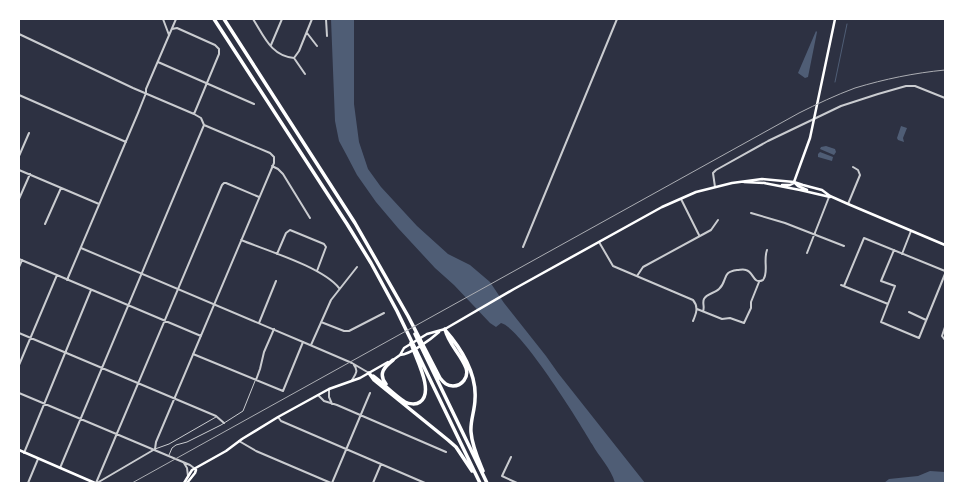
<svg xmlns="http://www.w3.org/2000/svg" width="964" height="502" font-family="Rubik,sans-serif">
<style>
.water{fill:#4f5d75}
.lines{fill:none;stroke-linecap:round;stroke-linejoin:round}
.stream{stroke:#4f5d75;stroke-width:1}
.service{stroke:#caccd0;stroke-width:1}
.minor{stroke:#caccd0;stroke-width:2}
.tertiary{stroke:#caccd0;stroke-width:2}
.secondary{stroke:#fff;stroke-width:2.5}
.motorway{stroke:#fff;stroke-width:3.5}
.rail{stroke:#abadb3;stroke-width:1}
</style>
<rect width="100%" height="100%" fill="#2d3142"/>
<!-- water -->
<path class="water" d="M331 19H354V104L359 142 368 169 381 187 417 226 448 254 470 265 490 282 504 303 546 356 558 373 645 483H615C611 468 599 457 592 444 580 423 520 327 501 323L496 327 490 323 454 285 435 268 398 228 376 202 357 175 346 154 339 141 335 121Z
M816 31 817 32 808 77 805 78 798 73Z
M901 126 907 128 903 138 904 142 898 140 897 138Z
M826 146 835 149 836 152 834 155 820 149 821 147Z
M820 152 833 157 832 161 818 157V154Z
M930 471 945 472V483H884L889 479 918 476Z"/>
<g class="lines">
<!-- stream -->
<path class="stream" d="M835 82 847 24"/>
<!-- service -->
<path class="service" d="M155 449 169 444 216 417
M169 455 172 448 176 445 187 442 221 425 243 411 255 381"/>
<!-- minor -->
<path class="minor" d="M163 19 169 35
M253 19C264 36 271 56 294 58
M326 19 327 36
M172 29 177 28 215 45 219 49V54L194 114
M307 33 317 46
M19 34 133 88 194 114 201 118 204 125 270 153 274 157V163L156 442 155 449 97 483
M271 45 282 19
M294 58 299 51 312 19
M294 58 305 74
M158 62 254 104
M19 95 126 142
M19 156 29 133
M272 166 278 169 283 174 310 218
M19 170 99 204
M715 187 713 173 716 170 768 141 841 106 878 94 906 86H915L945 98
M19 199 30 174
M681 199 699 235
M848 204 860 175 858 170 853 167
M751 213 785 223 844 246
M45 224 61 188
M241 240C268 251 322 267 339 288
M599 242 613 266 693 300C699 307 696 314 693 321
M523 247 617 19
M894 250 881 281 895 286 881 322 919 338 945 274
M807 253 829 197
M277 254 286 233 290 230 324 244 326 247 317 271
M902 254 911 231
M19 259 201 336
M19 267 22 260
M637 276 643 267 711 230 718 220
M67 280 138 113 146 93V89L176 19
M841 285 888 304
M844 286 864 238 945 271
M697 309 722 319 730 318 744 323 751 308V302L759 282
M703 311C705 307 702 303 704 299 706 294 715 293 719 289 728 281 721 272 737 270 740 270 743 269 746 270 754 272 753 285 763 280 769 272 763 261 767 250
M909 312 926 320
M321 322 344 331H349L384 313
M259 323 276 281
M945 327 942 336 945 340
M19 333 216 416 224 423
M311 345 331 300 357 267
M193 354 283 391 303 342
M19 365 57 275
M256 380 260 369 264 352 274 329
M329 389V397L332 404
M19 393 190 465 194 468
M318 395 324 401 337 405 446 452
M278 417 281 421 425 483
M239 441 256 451 331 483
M24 453 91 290
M511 457 502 476 517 483
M184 463 187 468 188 476
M60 468 204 125
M28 483 38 459
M96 483 222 185 224 183H226L259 197
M332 483 370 393
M373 483 381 464"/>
<!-- tertiary -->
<path class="tertiary" d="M81 248 303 342 352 363 369 373
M352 380C355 375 359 371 354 365"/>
<!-- secondary -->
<path class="secondary" d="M744 182 765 183
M794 182 810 138 835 19
M794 182 798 186 807 190
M764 183 800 190 830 197
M782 185H790L794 183
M400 355C411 354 430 340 439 332
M393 360 400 355 404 348 427 334 445 329 514 289 662 207 696 192 732 183 762 179 794 182 803 185 822 190 830 196 848 204 945 245
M19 450 95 483
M184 483 192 470 226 451 242 439 278 417 329 389 360 378 388 362
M187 483 195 473 196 470"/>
<!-- motorway -->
<path class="motorway" d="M214 19 347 224 371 263 397 311 480 483
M224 19 355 223 408 316 440 378C444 383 447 386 453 386 462 386 469 377 466 368 461 354 448 344 445 329
M445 330C461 348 477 374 475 399 475 410 470 421 471 432 472 446 478 459 483 471
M415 334 487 483
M369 373 374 380 448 440 456 447 472 471
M373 376C384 384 394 395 405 402 409 404 416 405 420 402 435 392 415 357 411 343
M386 384C378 374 384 367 393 360"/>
<!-- rail -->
<path class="rail" d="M132 483 799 113C817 104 836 95 855 88 885 79 914 73 945 70"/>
</g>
<!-- border -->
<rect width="964" height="502" fill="none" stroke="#ffffff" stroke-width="40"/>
</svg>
